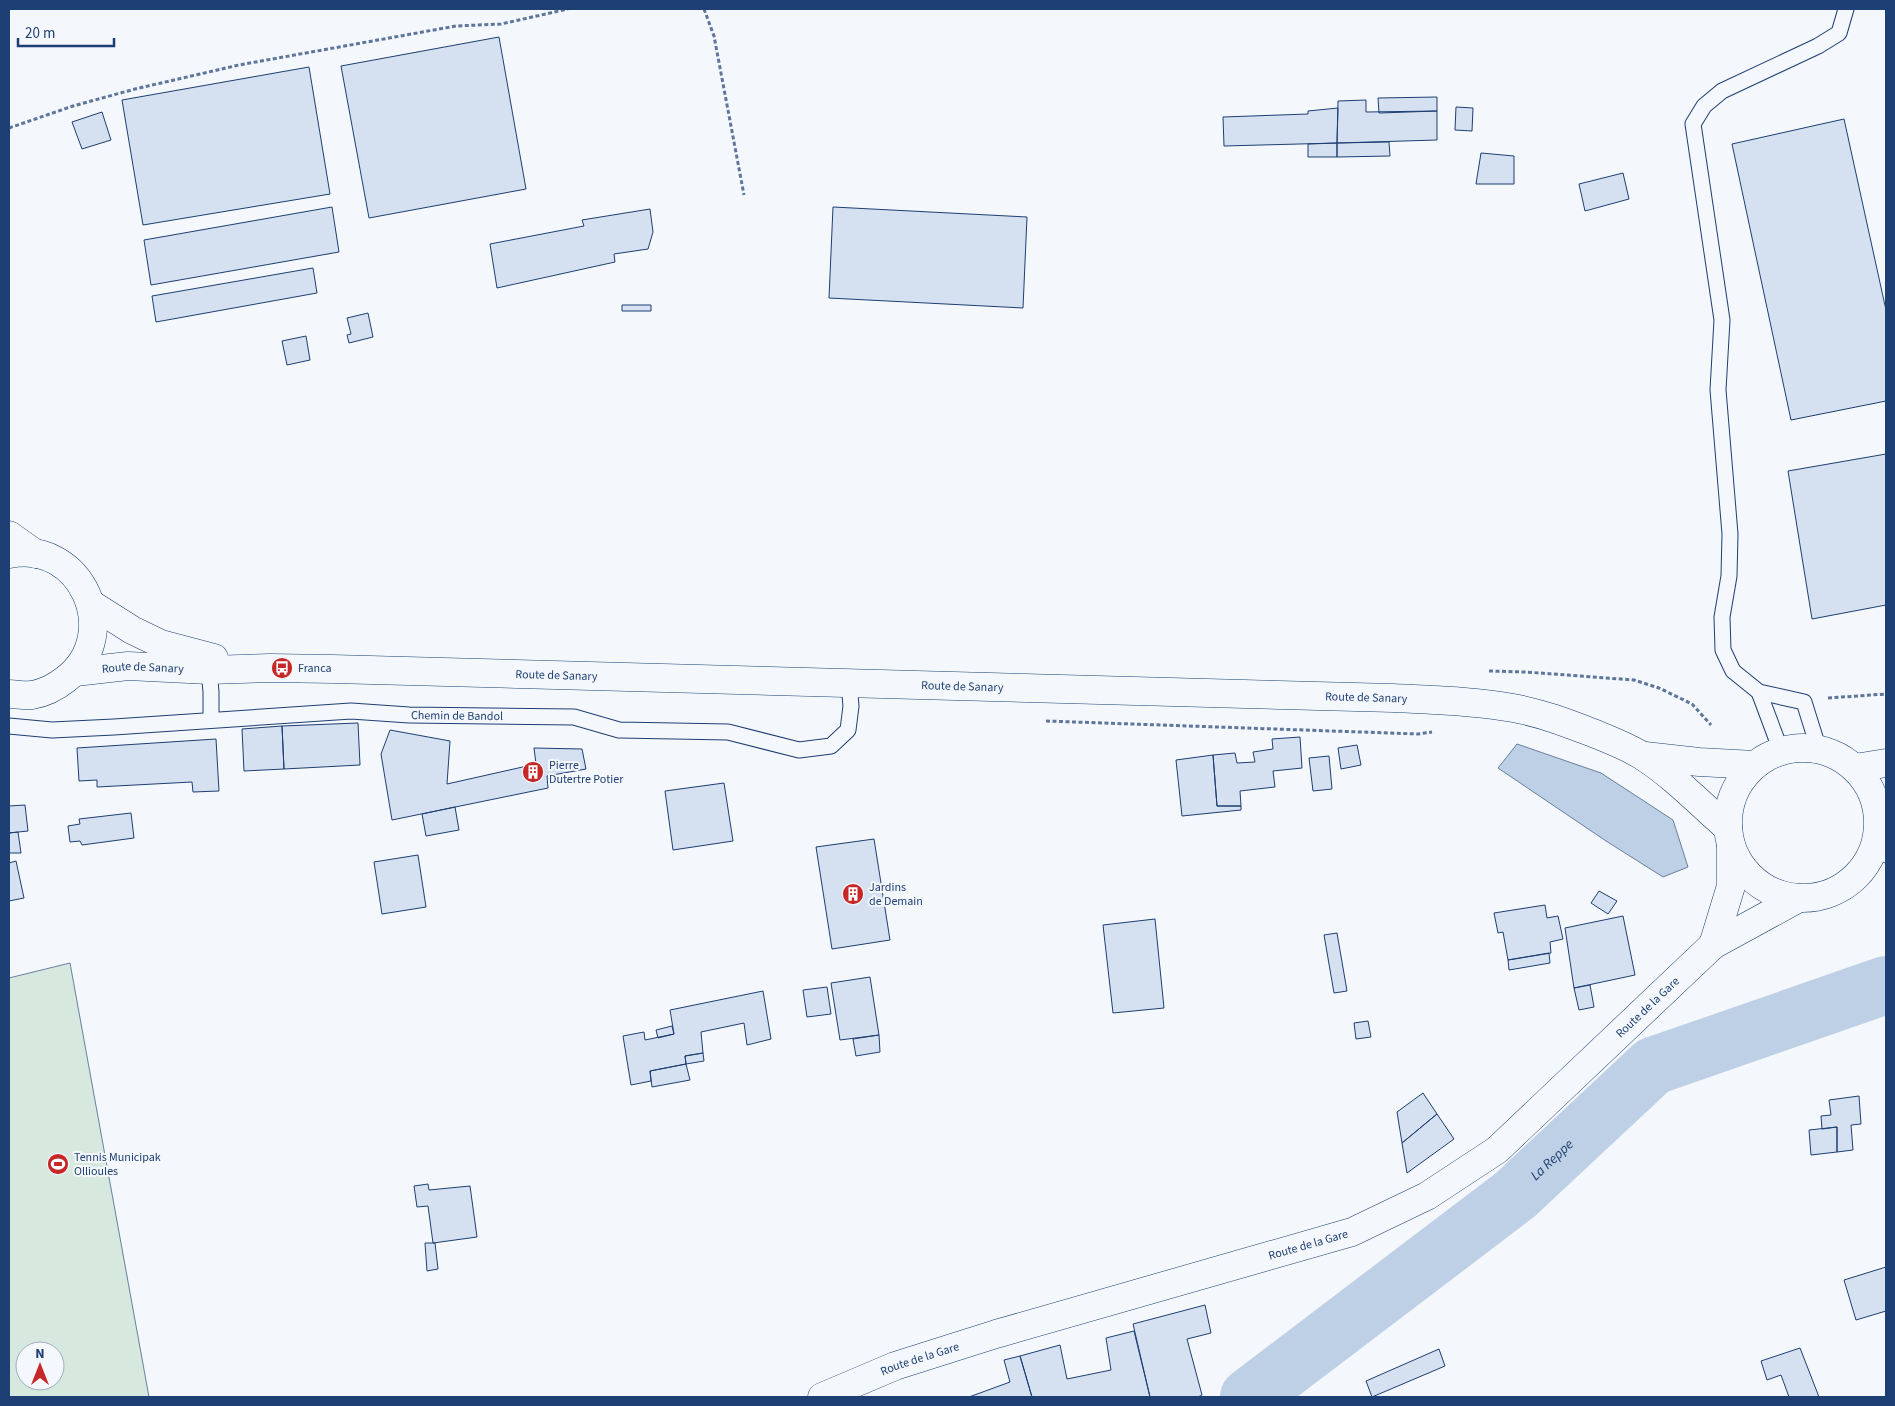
<svg xmlns="http://www.w3.org/2000/svg" width="1895" height="1406" font-family="'Source Sans 3',sans-serif">
<style>
.green{fill:#d7e8df;stroke:#687fa3;fill-rule:evenodd}
.water{fill:#bed0e5;stroke:#687fa3}
.lines{fill:none;stroke-linecap:round;stroke-linejoin:round}
.river{stroke:#bed0e5;stroke-width:58}
.building{fill:#d5e0f0;stroke:#1d3f73}
.service-casing{stroke:#1d3f73;stroke-width:17}
.minor-casing{stroke:#1d3f73;stroke-width:29}
.tertiary-casing{stroke:#1d3f73;stroke-width:29}
.secondary-casing{stroke:#1d3f73;stroke-width:29}
.path{stroke:#5e769c;stroke-width:3;stroke-dasharray:4 2.5;stroke-linecap:butt}
.service{stroke:#f4f7fb;stroke-width:15}
.minor{stroke:#f4f7fb;stroke-width:28}
.tertiary{stroke:#f4f7fb;stroke-width:28}
.secondary{stroke:#f4f7fb;stroke-width:28}
.labels{text-anchor:middle;dominant-baseline:central;stroke-width:4;stroke-linejoin:round;paint-order:stroke}
.poi-label{font-size:12px;fill:#1d3f73;stroke:#f4f7fb;text-anchor:start}
.street-label{font-size:12px;fill:#1d3f73;stroke:#f4f7fb}
.water-label{font-size:14px;font-style:italic;fill:#1d3f73;stroke:#f4f7fb}
</style>
<rect width="100%" height="100%" fill="#f4f7fb"/>
<!-- green -->
<path class="green" d="M70 963 149 1397H9V978ZM25 1351H55V1381H25Z"/>
<!-- water -->
<path class="water" d="M1517 744 1601 773 1673 820 1688 867 1663 877 1606 841 1498 768Z"/>
<g class="lines">
<!-- river -->
<path class="river" id="s1" d="M1249 1397 1515 1195 1653 1066 1886 985"/>
</g>
<!-- building -->
<path class="building" d="M499 37 526 189 369 218 341 66Z
M309 67 330 194 143 225 122 100Z
M1437 97V111L1379 113 1378 98Z
M1366 100V112L1437 111V140L1337 143 1338 101Z
M1456 107 1473 108 1472 131 1455 130Z
M1338 108 1337 143 1224 146 1223 117 1308 114V111Z
M102 112 111 140 82 149 72 122Z
M1844 119 1886 310V401L1791 420 1732 144Z
M1389 142 1390 156 1337 157V143Z
M1337 143V157H1308V144Z
M1481 153 1514 156V184H1476Z
M1623 173 1629 199 1585 211 1579 184Z
M332 207 339 252 151 285 144 240Z
M833 207 1027 217 1023 308 829 298Z
M650 209 653 232 648 249 614 254 615 262 497 288 490 244 584 226 582 220Z
M313 268 317 293 156 322 152 296Z
M622 305H651V311H622Z
M368 313 373 337 349 343 347 335 351 334 347 318Z
M306 336 310 360 287 365 282 341Z
M1886 454V605L1812 619 1788 471Z
M358 723 360 765 284 769 282 726Z
M282 726 284 769 244 771 242 729Z
M390 730 450 741 447 784 536 764 534 748 582 749 586 769 547 776 548 788 392 820 381 754Z
M1300 737 1302 768 1273 771 1275 787 1240 791 1241 806H1217L1213 755 1235 753 1237 763 1255 762 1253 752 1273 749 1272 739Z
M216 739 219 791 193 792 192 782 97 787V780L79 781 77 748Z
M1357 745 1361 765 1341 769 1338 748Z
M1213 755 1217 806H1241V810L1182 816 1176 760Z
M1329 756 1332 789 1313 791 1309 758Z
M724 783 733 841 673 850 665 791Z
M25 805 28 831 9 833V806Z
M455 807 459 830 426 836 422 814Z
M131 813 134 838 82 845 80 841 70 842 68 826 80 824 79 819Z
M18 832 21 853H9V833Z
M874 839 890 940 832 949 816 847Z
M418 855 426 907 382 914 374 862Z
M16 861 24 898 9 901V863Z
M1599 891 1617 901 1608 914 1591 903Z
M1545 905 1547 918 1558 916 1563 939 1550 942 1551 953 1508 960 1503 932 1498 933 1494 913Z
M1623 916 1635 975 1574 988 1565 928Z
M1155 919 1164 1008 1113 1013 1103 925Z
M1337 933 1347 991 1334 993 1324 935Z
M1549 953 1550 963 1509 970 1508 960Z
M870 977 879 1035 840 1040 831 983Z
M1590 985 1594 1007 1579 1010 1574 988Z
M827 987 831 1014 807 1017 803 990Z
M763 991 771 1039 747 1045 744 1023 701 1032 703 1053 685 1056 686 1064 650 1071 651 1081 631 1085 623 1036 644 1032 645 1040 674 1034 670 1010Z
M1368 1021 1371 1037 1356 1039 1354 1023Z
M672 1026 674 1034 658 1038 656 1030Z
M879 1035 880 1052 856 1056 853 1039Z
M703 1053 704 1061 686 1064 685 1056Z
M686 1064 690 1080 652 1087 650 1071Z
M1423 1093 1437 1114 1402 1143 1397 1112Z
M1859 1096 1861 1124 1851 1125 1853 1150 1837 1152V1127L1822 1129 1821 1116 1831 1115 1829 1100Z
M1437 1114 1454 1139 1407 1173 1402 1143Z
M1837 1127V1152L1811 1155 1809 1130Z
M428 1184 429 1190 470 1186 477 1237 433 1243 428 1206 417 1207 414 1186Z
M425 1243H435L438 1269 427 1271Z
M1886 1267V1311L1856 1320 1844 1280Z
M1205 1305 1211 1333 1187 1339 1202 1395 1198 1397H1150L1133 1324Z
M1134 1331 1150 1397H1032L1020 1356 1060 1345 1067 1379 1111 1370 1106 1338Z
M1800 1348 1807 1366 1819 1397H1789L1781 1375 1767 1380 1761 1361Z
M1439 1349 1445 1366 1372 1397 1366 1381Z
M1020 1356 1032 1397H969L1010 1382 1004 1360Z"/>
<g class="lines">
<!-- service casing -->
<g class="service-casing">
<g id="service">
<path d="M209 670 211 692V720"/>
<path d="M1759 692 1781 751"/>
<path id="s2" d="M9 726 52 730 114 727 351 711 409 715 574 717 619 730 728 732 799 750 831 746 848 730 851 706 849 684"/>
<path d="M1819 750 1804 702 1759 692 1733 671 1723 650 1722 617 1729 576 1730 534 1718 390 1722 320 1693 124 1704 106 1722 91 1818 46 1839 33 1846 9"/>
<path d="M1873 851 1886 855"/>
</g>
</g>
<!-- minor casing -->
<g class="minor-casing">
<path id="minor" d="M9 535 36 554"/>
</g>
<!-- tertiary casing -->
<g class="tertiary-casing">
<g id="tertiary">
<path d="M1713 945 1731 886V846"/>
<path id="s3" d="M822 1397 895 1366 996 1334 1352 1232 1427 1196 1497 1150 1713 945 1799 898"/>
</g>
</g>
<!-- secondary casing -->
<g class="secondary-casing">
<g id="secondary">
<path d="M9 554C81 539 124 634 66 679 56 687 44 693 32 695 24 696 16 694 9 694"/>
<path d="M91 604 132 630 161 644 214 658"/>
<path id="s4" d="M75 672 128 666 209 670 270 668 333 669 1393 698C1433 700 1473 701 1513 708 1541 713 1567 723 1593 733 1610 740 1629 747 1644 757 1675 777 1700 804 1728 828"/>
<circle cx="1803" cy="823" r="75"/>
<path d="M1645 756 1699 762 1755 765"/>
<path d="M1855 768 1886 763"/>
</g>
</g>
<!-- path -->
<path class="path" d="M704 9 714 36 744 195
M9 128 73 106 135 89 239 65 456 26 501 24 568 9
M1489 671 1526 672 1634 680 1659 688 1692 704 1711 725
M1828 698 1886 694
M1046 721 1418 734 1432 732"/>
<!-- service -->
<use href="#service" class="service"/>
<!-- minor -->
<use href="#minor" class="minor"/>
<!-- tertiary -->
<use href="#tertiary" class="tertiary"/>
<!-- secondary -->
<use href="#secondary" class="secondary"/>
</g>
<!-- icons -->
<defs>
<g id="bus-disc" transform="scale(1.125)"><circle r="9.5" fill="#c62828" stroke="#f4f7fb"/><path d="M-5-6H5V4H4V6H2V4H-2V6H-4V4H-5ZM-3.5-4V0h7V-4ZM-3.5 1.2v1.5H-2V1.2ZM2 1.2v1.5H3.5V1.2Z" fill="#fff"/></g>
<g id="building-disc" transform="scale(1.125)"><circle r="9.5" fill="#c62828" stroke="#f4f7fb"/><path d="M-4-6H4V6H1V3H-1V6H-4ZM-2.5-4.3h1.7v1.8h-1.7ZM.8-4.3h1.7v1.8H.8ZM-2.5-1h1.7V.8h-1.7ZM.8-1h1.7V.8H.8Z" fill="#fff"/></g>
<g id="stadium-disc" transform="scale(1.125)"><circle r="9.5" fill="#c62828" stroke="#f4f7fb"/><path d="M0-5a6.5 5 0 1 0 0 10a6.5 5 0 1 0 0-10ZM-3.5-1.8h7v3.6h-7Z" fill="#fff"/></g>
</defs>
<g fill-rule="evenodd">
<use href="#bus-disc" x="282" y="668"/>
<use href="#building-disc" x="533" y="772"/>
<use href="#building-disc" x="853" y="894"/>
<use href="#stadium-disc" x="58" y="1164"/>
</g>
<g class="labels">
<!-- poi labels -->
<g class="poi-label">
<text x="298" y="668">Franca</text>
<text x="549" y="765">Pierre<tspan x="549" dy="14">Dutertre Potier</tspan></text>
<text x="869" y="887">Jardins<tspan x="869" dy="14">de Demain</tspan></text>
<text x="74" y="1157">Tennis Municipak<tspan x="74" dy="14">Ollioules</tspan></text>
</g>
<!-- street labels -->
<g class="street-label">
<text stroke="none"><textPath href="#s4" startOffset="68">Route de Sanary</textPath></text>
<text stroke="none"><textPath href="#s4" startOffset="482">Route de Sanary</textPath></text>
<text stroke="none"><textPath href="#s4" startOffset="888">Route de Sanary</textPath></text>
<text stroke="none"><textPath href="#s4" startOffset="1292">Route de Sanary</textPath></text>
<text stroke="none"><textPath href="#s2" startOffset="449">Chemin de Bandol</textPath></text>
<text stroke="none"><textPath href="#s3" startOffset="930">Route de la Gare</textPath></text>
<text stroke="none"><textPath href="#s3" startOffset="510">Route de la Gare</textPath></text>
<text stroke="none"><textPath href="#s3" startOffset="105">Route de la Gare</textPath></text>
</g>
<!-- water labels -->
<g class="water-label">
<text stroke="none"><textPath href="#s1" startOffset="385">La Reppe</textPath></text>
</g>
</g>
<!-- border -->
<rect width="1895" height="1406" fill="none" stroke="#1d3f73" stroke-width="20"/>
<!-- north arrow -->
<g transform="translate(40 1366)"><circle r="24" fill="#f4f7fb" stroke="#9eadc5"/>
<path d="M0-4L9 19L0 12L-9 19Z" fill="#c62828"/>
<text y="-8" font-size="14" font-weight="bold" text-anchor="middle" fill="#1d3f73">N</text>
</g>
<!-- scale -->
<path d="M18 38v8h96v-8" fill="none" stroke="#1d3f73" stroke-width="2.5"/>
<text x="25" y="38" font-size="15" fill="#1d3f73" stroke="#f4f7fb" stroke-width="4" paint-order="stroke">20 m</text>
</svg>
